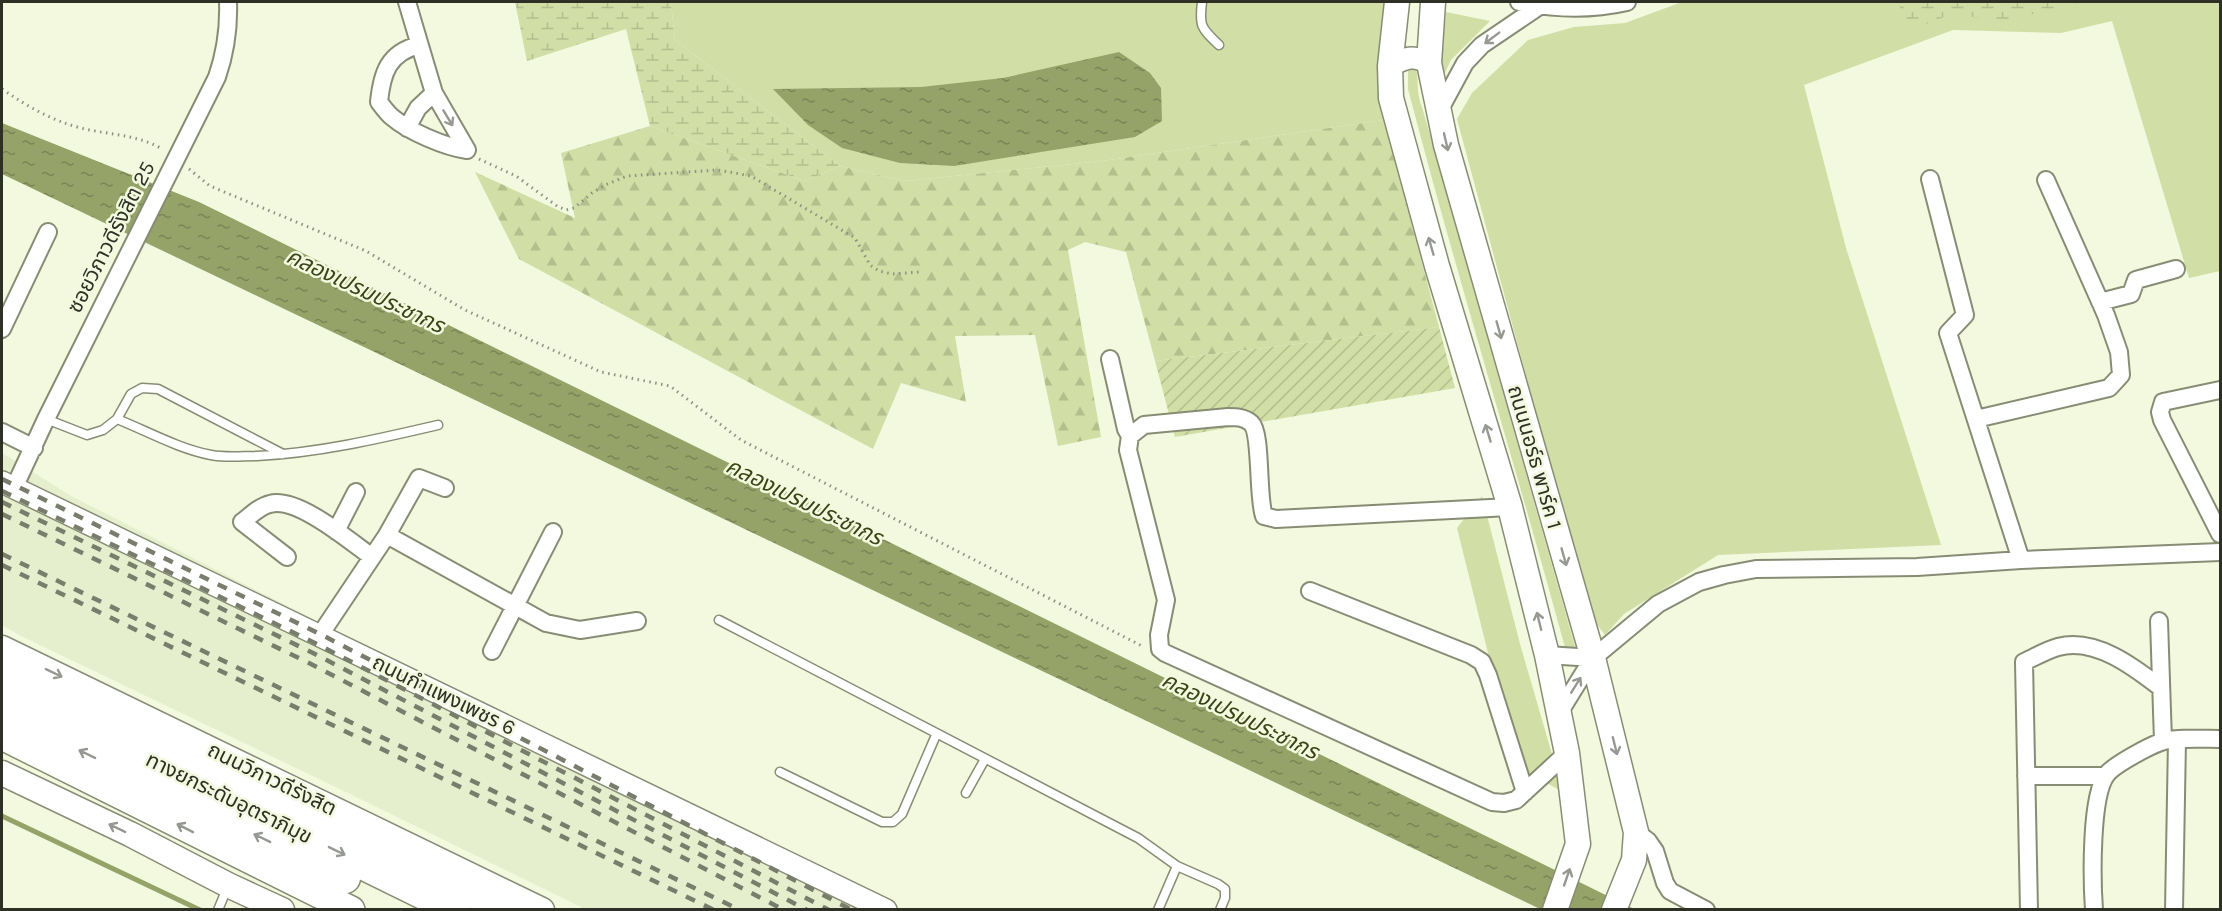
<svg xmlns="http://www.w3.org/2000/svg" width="2222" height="911" font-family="Karla,'Noto Sans Thai',sans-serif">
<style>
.built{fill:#e6efcd}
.grass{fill:#d1dea5}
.forest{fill:url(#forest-firs)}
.wetland{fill:url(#wetland-marsh)}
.garden{fill:url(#garden-furrows)}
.water{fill:url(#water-ripples)}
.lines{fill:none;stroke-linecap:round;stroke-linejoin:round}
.stream{stroke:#95a268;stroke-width:5}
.service-casing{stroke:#878d75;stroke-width:11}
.minor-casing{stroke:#878d75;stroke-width:20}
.tertiary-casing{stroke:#878d75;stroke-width:24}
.secondary-casing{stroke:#878d75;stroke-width:27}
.trunk-casing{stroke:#878d75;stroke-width:30}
.motorway-casing{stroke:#878d75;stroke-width:33}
.path{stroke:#8d917f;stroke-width:3;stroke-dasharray:1.5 4.5;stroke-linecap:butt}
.service{stroke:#fff;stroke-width:8}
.minor{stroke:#fff;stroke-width:16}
.tertiary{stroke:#fff;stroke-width:21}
.secondary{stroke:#fff;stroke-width:24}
.trunk{stroke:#fff;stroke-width:27}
.motorway{stroke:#fff;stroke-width:30}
.rail{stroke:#797d6c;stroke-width:4.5;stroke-dasharray:10 10;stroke-linecap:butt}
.oneway{stroke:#969892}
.labels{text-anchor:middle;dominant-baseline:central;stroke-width:5;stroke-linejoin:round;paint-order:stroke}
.street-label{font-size:21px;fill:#2e3026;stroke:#f2f9de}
.water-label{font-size:22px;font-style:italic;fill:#3a4316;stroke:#f2f9de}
</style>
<defs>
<pattern id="forest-firs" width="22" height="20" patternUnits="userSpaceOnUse" patternTransform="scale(1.5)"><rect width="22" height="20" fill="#d1dea5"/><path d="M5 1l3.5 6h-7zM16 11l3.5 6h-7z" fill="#b4bf8e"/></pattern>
<pattern id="wetland-marsh" width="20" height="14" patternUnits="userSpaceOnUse" patternTransform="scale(1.5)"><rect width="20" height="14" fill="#d1dea5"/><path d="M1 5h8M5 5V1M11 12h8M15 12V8" fill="none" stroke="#b4bf8e"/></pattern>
<pattern id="garden-furrows" width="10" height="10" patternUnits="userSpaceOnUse" patternTransform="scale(1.5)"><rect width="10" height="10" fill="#d1dea5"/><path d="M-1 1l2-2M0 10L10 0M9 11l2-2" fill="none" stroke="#b4bf8e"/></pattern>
<pattern id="water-ripples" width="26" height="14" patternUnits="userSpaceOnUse" patternTransform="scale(1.5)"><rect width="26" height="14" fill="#95a268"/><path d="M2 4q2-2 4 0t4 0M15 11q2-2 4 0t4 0" fill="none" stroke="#7a8455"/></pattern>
</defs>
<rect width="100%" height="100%" fill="#f2f9de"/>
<!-- built -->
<path class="built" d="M2 453 73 497 883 909H585L350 794 17 634 2 625Z"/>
<!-- grass -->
<path class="grass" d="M671 2H1393L1384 120 1102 161 905 181 840 166 675 40Z
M1682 2H2220V271L2189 278 2112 21 2061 33 1953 30 1804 85 1846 248 1941 545 1718 555 1624 614 1605 635 1591 617 1457 119 1472 93 1528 40 1574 27 1625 23Z
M1446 12 1490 21 1451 60 1443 77 1441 67Z
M1416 67C1419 83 1416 92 1422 107L1576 650 1566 651C1515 463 1457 277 1408 89V71Z
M1482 496 1520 644 1563 792 1525 771 1488 653 1457 528Z"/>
<!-- forest -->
<path class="forest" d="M1384 120 1439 327 1155 361 1126 252 1085 242 1068 250 1101 437 1058 446 1035 335 955 336 966 402 901 383 873 449 519 259 475 172 575 218 561 153 650 126 805 181 840 166 905 181 1102 161Z"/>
<!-- wetland -->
<path class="wetland" d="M515 2H671L675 40 840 166 805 181 650 126 626 29 527 61Z
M1898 2H2084L2007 20 1949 15 1909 31Z"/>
<!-- garden -->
<path class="garden" d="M1439 327 1455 388 1175 437 1155 361Z"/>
<!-- water -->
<path class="water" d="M1119 52 1150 73 1161 88 1162 121 1135 137 954 166 900 163 842 148 808 125 773 89 921 87 1003 78Z
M2 123 199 202 1634 909H1540L2 174Z"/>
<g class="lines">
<!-- stream -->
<path class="stream" d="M2 816 200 910"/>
<!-- service casing -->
<g class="service-casing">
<path id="service" d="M1202 2C1199 26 1201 28 1219 45
M46 419 87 435 103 430 117 419 131 394 142 388 158 389 283 454
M117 419C147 431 179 449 211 455 226 458 242 456 257 456 318 453 378 439 438 425
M719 620 1138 838 1177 866 1158 910
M780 772 882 822H893L902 814 936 735
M966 793 985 759
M1177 866 1218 884 1225 889V898L1220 910
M218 910 228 886"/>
</g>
<!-- minor casing -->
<g class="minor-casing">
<path id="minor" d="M407 2 434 93 467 150C445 147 408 131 392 117 387 113 383 107 379 102 382 73 388 53 419 45
M1519 2C1554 9 1592 10 1627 2
M1439 111 1465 63 1482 45 1541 5
M407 128 418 108 434 93
M1930 179 1965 315 1948 333 2021 560
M2100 302 2131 294 2136 280 2176 269
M2 329 48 232
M1110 359 1126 429 1130 436 1128 450 1166 600 1159 635 1160 649 1165 653 1492 802 1504 803 1516 800 1567 753
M2220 390 2163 402 2160 412 2162 420 2220 534
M1976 419 2109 388 2121 375 2119 352 2106 315 2046 180
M2 432 34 448
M1130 436 1144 425 1228 417C1236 417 1244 417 1251 423 1262 433 1257 496 1264 516L1276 519 1510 507
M14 488 46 419 217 77C226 51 229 29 228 2
M336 531 356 492
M387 535 546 623 580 630 637 621
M287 557 242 522C250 516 260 506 270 504 297 496 351 542 372 557
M1310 591 1471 655 1482 662 1488 675 1525 792
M2159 621 2163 741
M320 635 387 535 419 478 445 488
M492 651 553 532
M1547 655 1593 658
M1559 713 1593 658 1658 604 1699 582 1724 575 1756 569 1917 567 2021 560 2220 552
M2026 776H2105
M1636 832 1648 841 1655 851 1665 883 1670 891 1706 910
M2029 910 2024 662C2035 657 2047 650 2058 647 2095 637 2134 667 2161 688
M2094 910C2092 882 2090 795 2107 774 2114 765 2149 746 2161 742 2173 737 2206 739 2220 739
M2174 910 2177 740"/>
</g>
<!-- tertiary casing -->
<g class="tertiary-casing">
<path id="tertiary" d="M1390 66C1405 58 1413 54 1429 63
M2 482 886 910"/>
</g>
<!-- secondary casing -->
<g class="secondary-casing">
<path id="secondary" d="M1397 2 1390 66 1391 98 1437 266 1510 507 1547 655 1567 753 1578 844 1555 910
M1433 2 1429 63 1446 145 1593 658 1636 832 1634 860 1614 910
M2 648 542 910
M2 773 130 834 228 885 282 910"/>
</g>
<!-- trunk casing -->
<g class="trunk-casing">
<path id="trunk" d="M2 669 507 910
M2 736 351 910"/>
</g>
<!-- motorway casing -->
<g class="motorway-casing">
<path id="motorway" d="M2 687 456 910
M2 713 345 878"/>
</g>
<!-- path -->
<path class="path" d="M2 89C27 106 50 120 81 128 108 135 137 134 162 149
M479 159 516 176 557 206 566 210 574 208 592 193 605 185 627 176 718 170 751 176 855 238 870 265 879 271 892 274 920 272
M189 169 210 186 366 251 465 310 601 372 670 386 741 440 1144 647"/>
<!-- service -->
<use href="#service" class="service"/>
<!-- minor -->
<use href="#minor" class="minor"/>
<!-- tertiary -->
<use href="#tertiary" class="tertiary"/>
<!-- secondary -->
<use href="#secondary" class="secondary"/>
<!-- trunk -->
<use href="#trunk" class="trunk"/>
<!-- motorway -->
<use href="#motorway" class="motorway"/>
<!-- rail -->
<path class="rail" d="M2 479 322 635 852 910
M2 491 317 644 829 910
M2 502 313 653 807 910
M2 514 309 663 784 910
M2 554 740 910
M2 565 714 910"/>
</g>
<!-- one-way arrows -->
<defs><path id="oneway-shaft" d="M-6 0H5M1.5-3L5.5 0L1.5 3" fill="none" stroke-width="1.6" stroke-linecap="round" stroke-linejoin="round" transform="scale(1.5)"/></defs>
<g class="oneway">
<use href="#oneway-shaft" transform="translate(1492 38) rotate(143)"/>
<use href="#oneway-shaft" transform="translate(448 118) rotate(59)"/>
<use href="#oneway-shaft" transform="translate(1446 142) rotate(77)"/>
<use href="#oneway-shaft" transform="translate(1431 246) rotate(-106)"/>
<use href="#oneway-shaft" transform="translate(1499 330) rotate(74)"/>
<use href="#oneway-shaft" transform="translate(1488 433) rotate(-107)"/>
<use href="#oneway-shaft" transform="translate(1564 557) rotate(74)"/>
<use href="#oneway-shaft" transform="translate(1539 621) rotate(-104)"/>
<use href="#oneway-shaft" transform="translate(54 673) rotate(26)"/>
<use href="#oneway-shaft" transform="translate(1576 685) rotate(-58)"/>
<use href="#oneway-shaft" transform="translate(1615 746) rotate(76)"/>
<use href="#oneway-shaft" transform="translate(87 754) rotate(-154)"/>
<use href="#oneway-shaft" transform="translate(117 828) rotate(-154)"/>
<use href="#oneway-shaft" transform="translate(185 828) rotate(-153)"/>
<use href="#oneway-shaft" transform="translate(262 838) rotate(-154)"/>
<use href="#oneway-shaft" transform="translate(337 851) rotate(26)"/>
<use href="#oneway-shaft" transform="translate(1567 877) rotate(-71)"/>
</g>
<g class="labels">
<!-- street labels -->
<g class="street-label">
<text transform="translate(111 237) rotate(-63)">ซอยวิภาวดีรังสิต 25</text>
<text transform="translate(1535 457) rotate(74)">ถนนนอร์ธ พาร์ค 1</text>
<text transform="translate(444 695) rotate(26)">ถนนกำแพงเพชร 6</text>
<text transform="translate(272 779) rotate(26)">ถนนวิภาวดีรังสิต</text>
<text transform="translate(229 798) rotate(26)">ทางยกระดับอุตราภิมุข</text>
</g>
<!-- water labels -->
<g class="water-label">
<text transform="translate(365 291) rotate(25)">คลองเปรมประชากร</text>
<text transform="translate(804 502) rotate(26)">คลองเปรมประชากร</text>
<text transform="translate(1240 716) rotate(26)">คลองเปรมประชากร</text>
</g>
</g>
<!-- border -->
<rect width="2222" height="911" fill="none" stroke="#2e3026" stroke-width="6"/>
</svg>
